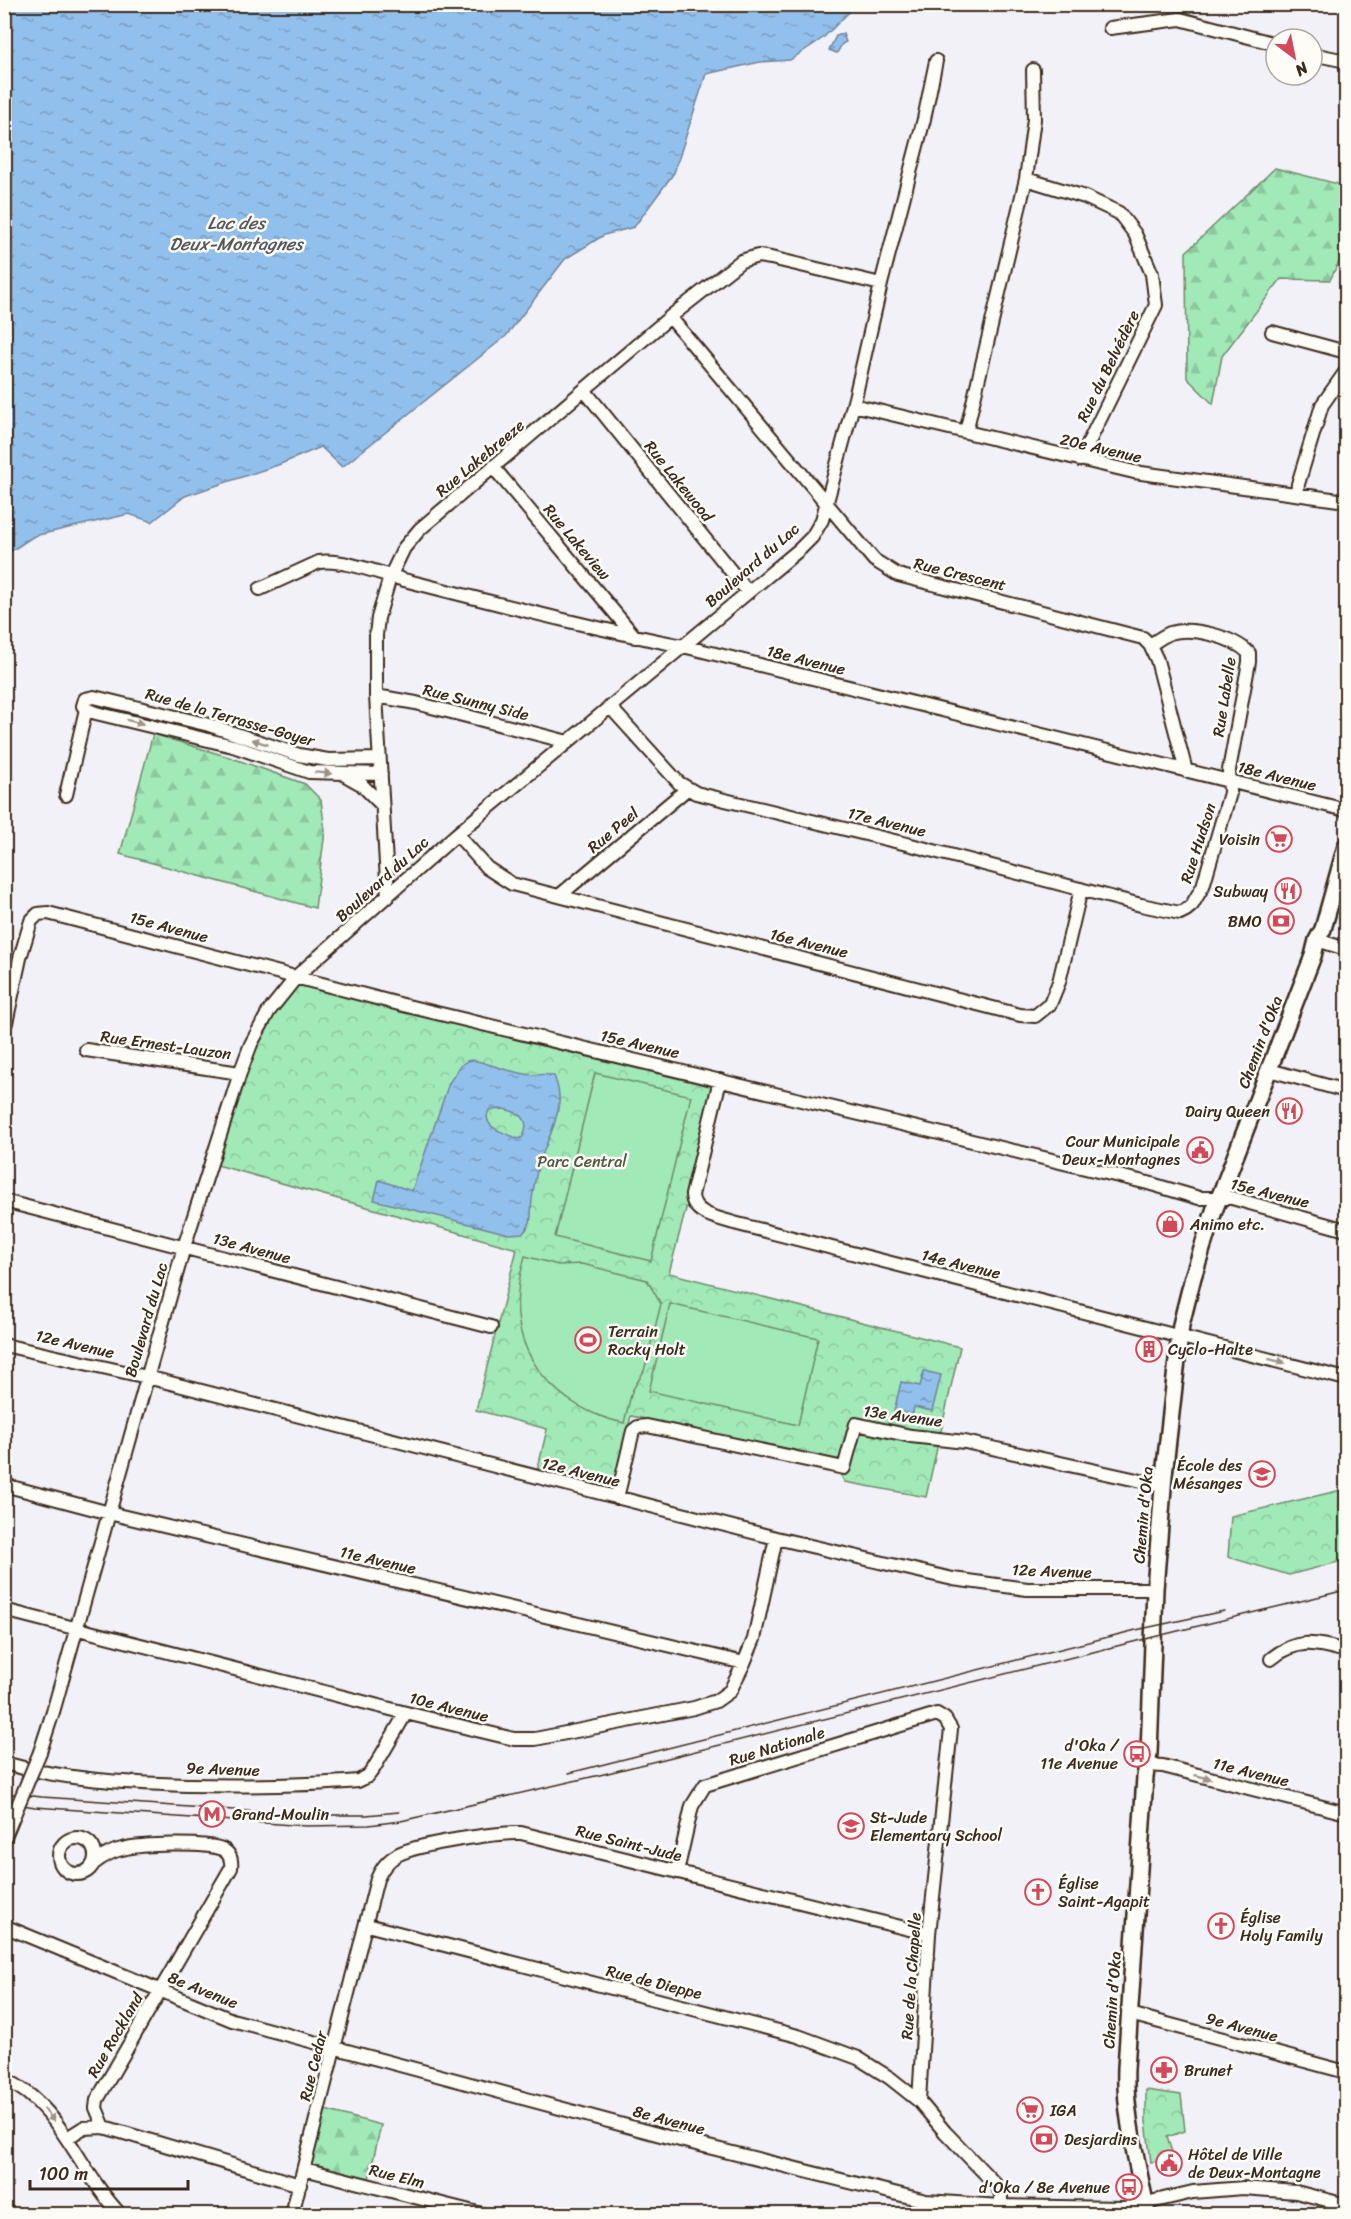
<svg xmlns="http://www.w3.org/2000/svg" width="1351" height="2219" font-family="Sriracha,sans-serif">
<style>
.forest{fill:url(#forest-firs);stroke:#6e8a6a;stroke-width:1.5}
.park{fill:url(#park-crowns);stroke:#6e8a6a;stroke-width:1.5}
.pitch{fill:#a1e9b7;stroke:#6e8a6a;stroke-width:1.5}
.water{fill:url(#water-ripples);stroke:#6f849a;stroke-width:1.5;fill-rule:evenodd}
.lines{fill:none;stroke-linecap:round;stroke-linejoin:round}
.minor-casing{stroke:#3b2a1e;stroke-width:16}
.major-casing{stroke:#3b2a1e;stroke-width:20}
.minor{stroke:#fdfcf7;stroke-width:12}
.major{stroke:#fdfcf7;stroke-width:15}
.tram{stroke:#3b2a1e;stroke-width:1.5}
.minor-bridge-casing{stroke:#3b2a1e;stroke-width:16;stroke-linecap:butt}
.minor-bridge{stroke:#fdfcf7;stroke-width:12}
.oneway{fill:#9c938a}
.labels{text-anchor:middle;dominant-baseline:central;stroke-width:5;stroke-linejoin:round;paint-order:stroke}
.street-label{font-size:16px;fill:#3b2a1e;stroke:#fdfcf7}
.poi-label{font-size:16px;fill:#3b2a1e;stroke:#fdfcf7;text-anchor:start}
.park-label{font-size:16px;fill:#545a44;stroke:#fdfcf7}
.water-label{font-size:18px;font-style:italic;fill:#55575c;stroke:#fdfcf7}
</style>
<defs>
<pattern id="forest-firs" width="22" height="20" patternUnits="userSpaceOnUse" patternTransform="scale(1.5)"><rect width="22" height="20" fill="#a1e9b7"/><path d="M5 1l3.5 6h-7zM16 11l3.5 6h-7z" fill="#8cc89d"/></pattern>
<pattern id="park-crowns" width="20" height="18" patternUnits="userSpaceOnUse" patternTransform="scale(1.5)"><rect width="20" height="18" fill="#a1e9b7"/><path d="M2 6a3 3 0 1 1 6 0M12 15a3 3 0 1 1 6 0" fill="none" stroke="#8cc89d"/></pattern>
<pattern id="water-ripples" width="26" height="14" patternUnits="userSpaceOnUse" patternTransform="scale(1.5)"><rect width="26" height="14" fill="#92c0ec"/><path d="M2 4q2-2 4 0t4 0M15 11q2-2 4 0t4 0" fill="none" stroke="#789cbf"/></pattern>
</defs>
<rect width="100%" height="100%" fill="#f2f1f7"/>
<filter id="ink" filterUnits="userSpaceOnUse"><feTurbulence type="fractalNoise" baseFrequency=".0167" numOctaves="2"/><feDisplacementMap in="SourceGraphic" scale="12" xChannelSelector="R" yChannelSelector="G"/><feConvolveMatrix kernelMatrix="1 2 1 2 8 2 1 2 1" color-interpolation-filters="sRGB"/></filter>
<g filter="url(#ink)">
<!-- forest -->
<path class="forest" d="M1275 168 1346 186V247L1330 280 1281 279 1222 356 1213 404 1187 378 1186 252Z
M153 734 232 758 305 784 321 800 325 831 315 908 120 854Z
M325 2110 381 2125 368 2183 308 2167Z"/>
<!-- park -->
<path class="park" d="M292 978 720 1080 669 1273 960 1347 926 1497 845 1482 829 1458 631 1416 612 1491 537 1472 547 1429 476 1410 517 1249 210 1163 251 1044Z
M1346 1489V1560L1289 1575 1228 1557 1231 1516Z
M1146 2090 1181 2095 1185 2131 1167 2137 1173 2155 1151 2163 1146 2121Z"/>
<!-- pitch -->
<path class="pitch" d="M595 1073 691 1096 651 1261 555 1237Z
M525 1256 558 1265 582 1264 647 1280 661 1304 644 1371 632 1391 624 1423C557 1409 508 1355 519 1283 520 1274 523 1265 525 1256Z
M670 1304 818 1338 798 1425 649 1391Z"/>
<!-- water -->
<path class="water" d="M5 4H847L850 11 823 38 790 60 760 62 706 74 674 173 634 227 604 235 565 259 506 336 342 467 321 447 278 465 185 496 152 522 129 514 34 536 5 555Z
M843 34 846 42 842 44 837 53 829 50 836 36Z
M473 1060C490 1064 507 1071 525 1074 534 1076 545 1073 554 1076 558 1086 560 1093 559 1103 557 1120 551 1133 545 1148 538 1163 534 1183 532 1199 530 1213 534 1223 523 1233L509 1234 374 1200 379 1180 412 1191 449 1083 460 1066 467 1061ZM504 1109C521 1113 531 1119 523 1137L519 1139C506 1133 480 1128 489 1110Z
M924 1371 941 1375 932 1411 914 1407 912 1416 894 1412 901 1382 920 1386Z"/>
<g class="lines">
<!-- minor casing -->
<g class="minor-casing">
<path id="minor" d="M1110 28 1180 19 1276 44
M1312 54 1346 61
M1026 179 1085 197 1119 213 1135 234 1152 274 1156 305 1080 460
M670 317 874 560 898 575 1143 638 1150 645 1157 660 1186 771
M1272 332 1346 352
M585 391 748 592
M853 405 1134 472 1346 501
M966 432 1026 179 1034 119 1033 70
M494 468 635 637
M1297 494 1298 484 1322 405 1346 371
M260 589 319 562C342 558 384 575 408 581 499 604 590 628 683 646L1346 810
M376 696 416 703 568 742
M611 708 679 783 696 793 911 845 1141 905 1180 913 1186 910 1192 905 1203 886 1230 793 1229 770 1249 662V653C1233 637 1192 626 1170 633 1163 636 1156 641 1150 645
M379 759 328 760 299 755 209 725 94 697 85 699 83 706 86 709 96 713 233 746 309 772 381 774
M345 775 361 784 382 805
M66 795 86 709
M457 834 487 868 512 884 1020 1015 1035 1016 1050 1004 1059 982 1081 889
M559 896 687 789
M388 897 376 696V635L378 618 390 577 404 548 420 529 670 317 741 261 758 256 771 258 881 284
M1317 940 1346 949
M6 1023 20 958 31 921 38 914 48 913 403 1005 1148 1183 1199 1198H1232L1346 1230
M86 1050 240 1073
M1269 1070 1346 1091
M720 1080 692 1195C693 1215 719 1218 734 1223L1346 1379
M4 1201 491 1327
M4 1345 147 1377 776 1538 953 1579 1027 1589H1155
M4 1485 117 1515 744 1663
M617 1498 633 1431 638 1427 647 1426 844 1468 856 1424 911 1436 965 1442 1146 1482 1164 1483
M4 1610 406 1713 514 1739H535L694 1708 716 1701 730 1691 744 1663 754 1639 776 1538
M1271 1659C1298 1637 1316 1643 1346 1651
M40 1752 53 1712 184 1247 240 1073 251 1044 269 1011 298 975 457 834 800 549 812 537 822 520 855 398 881 284 924 119 936 61
M4 1763C64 1780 126 1783 187 1785 245 1786 300 1786 358 1781L368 1776 374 1768 406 1713
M1146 1765 1163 1766 1346 1813
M59 1856a18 18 0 1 1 36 0a18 18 0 1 1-36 0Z
M93 1864C102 1857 111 1851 122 1849 141 1844 205 1842 222 1849 230 1853 232 1860 231 1868L97 2100 96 2108 104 2127
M677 1872 692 1806 705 1785 937 1714 945 1719 951 1729 929 1934 919 2101
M367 1925 798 2036 858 2058 890 2078 919 2101 945 2132 997 2186 1001 2194V2206
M4 1926 232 2020 668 2137 926 2201 1001 2206 1125 2208 1193 2192 1243 2188 1296 2192 1346 2205
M1130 2014 1346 2072
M4 2079C61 2104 79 2172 120 2214
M67 2138 83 2128 104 2127 300 2185
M304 2169 482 2214
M292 2214 377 1879C382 1868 387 1861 397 1855 416 1844 499 1832 521 1833L929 1934"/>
</g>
<!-- major casing -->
<g class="major-casing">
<path id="major" d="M1147 2214C1139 2166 1124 2118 1126 2068L1145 1777 1149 1753 1155 1589 1164 1475 1181 1325 1193 1277 1214 1211 1313 956 1317 940 1323 929 1346 846"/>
</g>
<!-- minor -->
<use href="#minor" class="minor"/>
<!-- major -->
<use href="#major" class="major"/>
<!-- tram -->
<path class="tram" d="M569 1773 1136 1630 1224 1611
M4 1793 42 1797 308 1815H366L399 1812
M4 1802 35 1807 306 1826 369 1825 401 1821 604 1774 1137 1641 1346 1590"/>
<!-- minor-bridge casing -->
<g class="minor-bridge-casing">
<path id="minor-bridge" d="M4 1839 40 1752"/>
</g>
<!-- minor-bridge -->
<use href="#minor-bridge" class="minor-bridge"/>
</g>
<!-- one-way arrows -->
<defs><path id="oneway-solid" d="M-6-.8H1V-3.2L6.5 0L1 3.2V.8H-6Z" transform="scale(1.5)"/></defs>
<g class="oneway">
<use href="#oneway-solid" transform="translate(135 722) rotate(14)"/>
<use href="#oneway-solid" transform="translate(260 742) rotate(-162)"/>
<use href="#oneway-solid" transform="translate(323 773) rotate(4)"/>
<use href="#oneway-solid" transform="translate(1277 1361) rotate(14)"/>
<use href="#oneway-solid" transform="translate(1203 1777) rotate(14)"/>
<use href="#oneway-solid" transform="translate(49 2115) rotate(52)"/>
</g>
</g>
<!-- icons -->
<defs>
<g id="supermarket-ring" transform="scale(1.35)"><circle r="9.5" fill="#fdfcf7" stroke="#d1495b" stroke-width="1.5"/><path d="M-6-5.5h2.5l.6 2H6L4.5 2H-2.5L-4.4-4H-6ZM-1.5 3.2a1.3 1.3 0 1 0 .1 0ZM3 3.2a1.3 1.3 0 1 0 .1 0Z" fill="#d1495b"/></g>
<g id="restaurant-ring" transform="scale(1.35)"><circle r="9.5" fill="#fdfcf7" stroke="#d1495b" stroke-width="1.5"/><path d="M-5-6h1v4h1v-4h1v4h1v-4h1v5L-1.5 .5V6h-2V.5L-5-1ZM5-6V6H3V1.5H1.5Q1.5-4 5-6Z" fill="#d1495b"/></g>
<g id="bank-ring" transform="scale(1.35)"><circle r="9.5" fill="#fdfcf7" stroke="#d1495b" stroke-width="1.5"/><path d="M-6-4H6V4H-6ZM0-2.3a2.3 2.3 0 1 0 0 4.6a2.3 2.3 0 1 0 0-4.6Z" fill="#d1495b"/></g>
<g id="civic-ring" transform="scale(1.35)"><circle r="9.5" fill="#fdfcf7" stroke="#d1495b" stroke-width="1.5"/><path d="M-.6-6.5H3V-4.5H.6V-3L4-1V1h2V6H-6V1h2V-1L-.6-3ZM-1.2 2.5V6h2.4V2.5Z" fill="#d1495b"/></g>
<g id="shop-ring" transform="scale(1.35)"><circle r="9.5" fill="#fdfcf7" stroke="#d1495b" stroke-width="1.5"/><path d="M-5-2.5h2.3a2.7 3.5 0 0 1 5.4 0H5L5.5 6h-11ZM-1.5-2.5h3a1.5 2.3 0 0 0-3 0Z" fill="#d1495b"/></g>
<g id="stadium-ring" transform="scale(1.35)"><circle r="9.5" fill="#fdfcf7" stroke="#d1495b" stroke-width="1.5"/><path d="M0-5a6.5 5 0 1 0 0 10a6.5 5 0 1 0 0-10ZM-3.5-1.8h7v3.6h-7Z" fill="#d1495b"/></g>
<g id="building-ring" transform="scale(1.35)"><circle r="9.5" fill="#fdfcf7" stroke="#d1495b" stroke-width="1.5"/><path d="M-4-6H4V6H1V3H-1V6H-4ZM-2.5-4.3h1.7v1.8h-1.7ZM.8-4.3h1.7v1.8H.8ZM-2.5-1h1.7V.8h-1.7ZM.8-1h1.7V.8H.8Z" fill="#d1495b"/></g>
<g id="school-ring" transform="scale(1.35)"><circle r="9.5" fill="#fdfcf7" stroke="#d1495b" stroke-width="1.5"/><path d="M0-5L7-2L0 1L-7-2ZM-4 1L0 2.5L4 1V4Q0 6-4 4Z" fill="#d1495b"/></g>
<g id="bus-ring" transform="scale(1.35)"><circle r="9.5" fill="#fdfcf7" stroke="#d1495b" stroke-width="1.5"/><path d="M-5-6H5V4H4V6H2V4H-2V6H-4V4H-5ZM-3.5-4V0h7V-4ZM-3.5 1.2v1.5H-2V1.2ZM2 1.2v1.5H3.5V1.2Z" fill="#d1495b"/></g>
<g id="metro-ring" transform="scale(1.35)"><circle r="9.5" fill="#fdfcf7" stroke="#d1495b" stroke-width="1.5"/><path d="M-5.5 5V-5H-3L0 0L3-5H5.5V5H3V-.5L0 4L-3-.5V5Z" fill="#d1495b"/></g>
<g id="church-ring" transform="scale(1.35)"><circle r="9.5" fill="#fdfcf7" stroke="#d1495b" stroke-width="1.5"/><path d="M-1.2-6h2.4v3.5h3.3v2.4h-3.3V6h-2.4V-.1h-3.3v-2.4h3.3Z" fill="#d1495b"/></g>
<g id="pharmacy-ring" transform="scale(1.35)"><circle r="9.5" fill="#fdfcf7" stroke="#d1495b" stroke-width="1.5"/><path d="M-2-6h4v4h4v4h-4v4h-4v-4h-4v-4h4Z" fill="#d1495b"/></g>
</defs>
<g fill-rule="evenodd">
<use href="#supermarket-ring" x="1279" y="839"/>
<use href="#restaurant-ring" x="1288" y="891"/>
<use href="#bank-ring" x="1281" y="921"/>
<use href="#restaurant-ring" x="1289" y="1111"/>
<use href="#civic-ring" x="1200" y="1150"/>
<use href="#shop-ring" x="1170" y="1224"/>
<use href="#stadium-ring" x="588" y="1340"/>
<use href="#building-ring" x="1149" y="1349"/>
<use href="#school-ring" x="1262" y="1474"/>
<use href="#bus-ring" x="1137" y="1754"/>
<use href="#metro-ring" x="212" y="1814"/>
<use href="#school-ring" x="851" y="1826"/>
<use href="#church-ring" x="1038" y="1892"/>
<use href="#church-ring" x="1221" y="1926"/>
<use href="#pharmacy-ring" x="1164" y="2070"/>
<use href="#supermarket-ring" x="1030" y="2110"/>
<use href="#bank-ring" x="1044" y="2139"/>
<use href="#civic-ring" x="1169" y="2163"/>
<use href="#bus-ring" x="1129" y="2187"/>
</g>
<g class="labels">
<!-- street labels -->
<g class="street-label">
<text transform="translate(1108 366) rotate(-64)">Rue du Belvédère</text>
<text transform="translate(1101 448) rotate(13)">20e Avenue</text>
<text transform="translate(480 458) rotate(-40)">Rue Lakebreeze</text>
<text transform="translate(679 481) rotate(51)">Rue Lakewood</text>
<text transform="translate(577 542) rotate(50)">Rue Lakeview</text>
<text transform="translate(752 565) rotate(-41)">Boulevard du Lac</text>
<text transform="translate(960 574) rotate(14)">Rue Crescent</text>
<text transform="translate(806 660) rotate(14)">18e Avenue</text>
<text transform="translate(1224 697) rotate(-81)">Rue Labelle</text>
<text transform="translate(476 702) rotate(14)">Rue Sunny Side</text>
<text transform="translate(230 717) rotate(16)">Rue de la Terrasse-Goyer</text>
<text transform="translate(1277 776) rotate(14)">18e Avenue</text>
<text transform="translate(887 822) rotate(14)">17e Avenue</text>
<text transform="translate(613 830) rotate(-40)">Rue Peel</text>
<text transform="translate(1198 843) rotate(-72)">Rue Hudson</text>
<text transform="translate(382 879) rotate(-42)">Boulevard du Lac</text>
<text transform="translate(169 927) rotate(15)">15e Avenue</text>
<text transform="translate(809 943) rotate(14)">16e Avenue</text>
<text transform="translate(1260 1042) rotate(-69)">Chemin d'Oka</text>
<text transform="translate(640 1044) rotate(13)">15e Avenue</text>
<text transform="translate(166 1045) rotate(8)">Rue Ernest-Lauzon</text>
<text transform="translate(1270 1193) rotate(14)">15e Avenue</text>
<text transform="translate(252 1248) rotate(15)">13e Avenue</text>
<text transform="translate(961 1264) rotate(14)">14e Avenue</text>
<text transform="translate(146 1320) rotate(-74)">Boulevard du Lac</text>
<text transform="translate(75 1344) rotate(13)">12e Avenue</text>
<text transform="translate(903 1416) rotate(8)">13e Avenue</text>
<text transform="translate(581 1472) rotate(14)">12e Avenue</text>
<text transform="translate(1143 1515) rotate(-85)">Chemin d'Oka</text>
<text transform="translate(378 1560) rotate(13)">11e Avenue</text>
<text transform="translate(1052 1571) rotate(2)">12e Avenue</text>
<text transform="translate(449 1707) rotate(14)">10e Avenue</text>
<text transform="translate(777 1746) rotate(-17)">Rue Nationale</text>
<text transform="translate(223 1769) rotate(2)">9e Avenue</text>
<text transform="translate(1251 1772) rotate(14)">11e Avenue</text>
<text transform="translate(629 1843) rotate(14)">Rue Saint-Jude</text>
<text transform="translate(911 1976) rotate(-86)">Rue de la Chapelle</text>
<text transform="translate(654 1982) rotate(14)">Rue de Dieppe</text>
<text transform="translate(203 1990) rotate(22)">8e Avenue</text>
<text transform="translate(1112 2000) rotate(-86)">Chemin d'Oka</text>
<text transform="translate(1242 2027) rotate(15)">9e Avenue</text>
<text transform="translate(115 2035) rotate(-60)">Rue Rockland</text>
<text transform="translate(313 2066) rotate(-76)">Rue Cedar</text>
<text transform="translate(669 2120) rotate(15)">8e Avenue</text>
<text transform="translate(397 2176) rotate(14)">Rue Elm</text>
</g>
<!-- poi labels -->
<g class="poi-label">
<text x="1260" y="839" text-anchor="end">Voisin</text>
<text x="1268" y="891" text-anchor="end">Subway</text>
<text x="1262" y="921" text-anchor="end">BMO</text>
<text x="1270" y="1111" text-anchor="end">Dairy Queen</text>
<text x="1180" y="1141" text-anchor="end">Cour Municipale<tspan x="1180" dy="18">Deux-Montagnes</tspan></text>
<text x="1190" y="1224">Animo etc.</text>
<text x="608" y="1331">Terrain<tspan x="608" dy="18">Rocky Holt</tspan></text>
<text x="1168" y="1349">Cyclo-Halte</text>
<text x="1242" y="1465" text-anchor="end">École des<tspan x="1242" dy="18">Mésanges</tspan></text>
<text x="1118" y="1745" text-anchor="end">d'Oka /<tspan x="1118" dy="18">11e Avenue</tspan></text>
<text x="232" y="1814">Grand-Moulin</text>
<text x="870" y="1817">St-Jude<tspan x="870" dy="18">Elementary School</tspan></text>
<text x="1058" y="1883">Église<tspan x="1058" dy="18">Saint-Agapit</tspan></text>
<text x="1240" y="1917">Église<tspan x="1240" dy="18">Holy Family</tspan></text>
<text x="1184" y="2070">Brunet</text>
<text x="1050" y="2110">IGA</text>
<text x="1064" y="2139">Desjardins</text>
<text x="1188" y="2154">Hôtel de Ville<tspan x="1188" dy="18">de Deux-Montagne</tspan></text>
<text x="1110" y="2187" text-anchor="end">d'Oka / 8e Avenue</text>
</g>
<!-- park labels -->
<g class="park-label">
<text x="582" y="1161">Parc Central</text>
</g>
<!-- water labels -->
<g class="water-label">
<text x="236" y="223">Lac des<tspan x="236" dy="21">Deux-Montagnes</tspan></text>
</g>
</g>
<!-- margin -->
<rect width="1351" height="2219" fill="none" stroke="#fdfcf7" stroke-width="24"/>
<rect x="12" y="12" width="1327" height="2195" fill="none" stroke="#3b2a1e" stroke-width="2" filter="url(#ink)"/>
<!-- north arrow -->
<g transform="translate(1294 57) rotate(148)"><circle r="28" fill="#fdfcf7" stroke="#afa8a0" stroke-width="1.5"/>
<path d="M0-4.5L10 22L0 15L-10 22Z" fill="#d1495b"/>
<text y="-9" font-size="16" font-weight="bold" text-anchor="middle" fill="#3b2a1e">N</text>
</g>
<!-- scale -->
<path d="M30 2180v9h158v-9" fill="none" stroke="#3b2a1e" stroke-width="3"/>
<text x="39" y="2180" font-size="18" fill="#3b2a1e" stroke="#fdfcf7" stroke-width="4.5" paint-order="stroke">100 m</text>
</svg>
